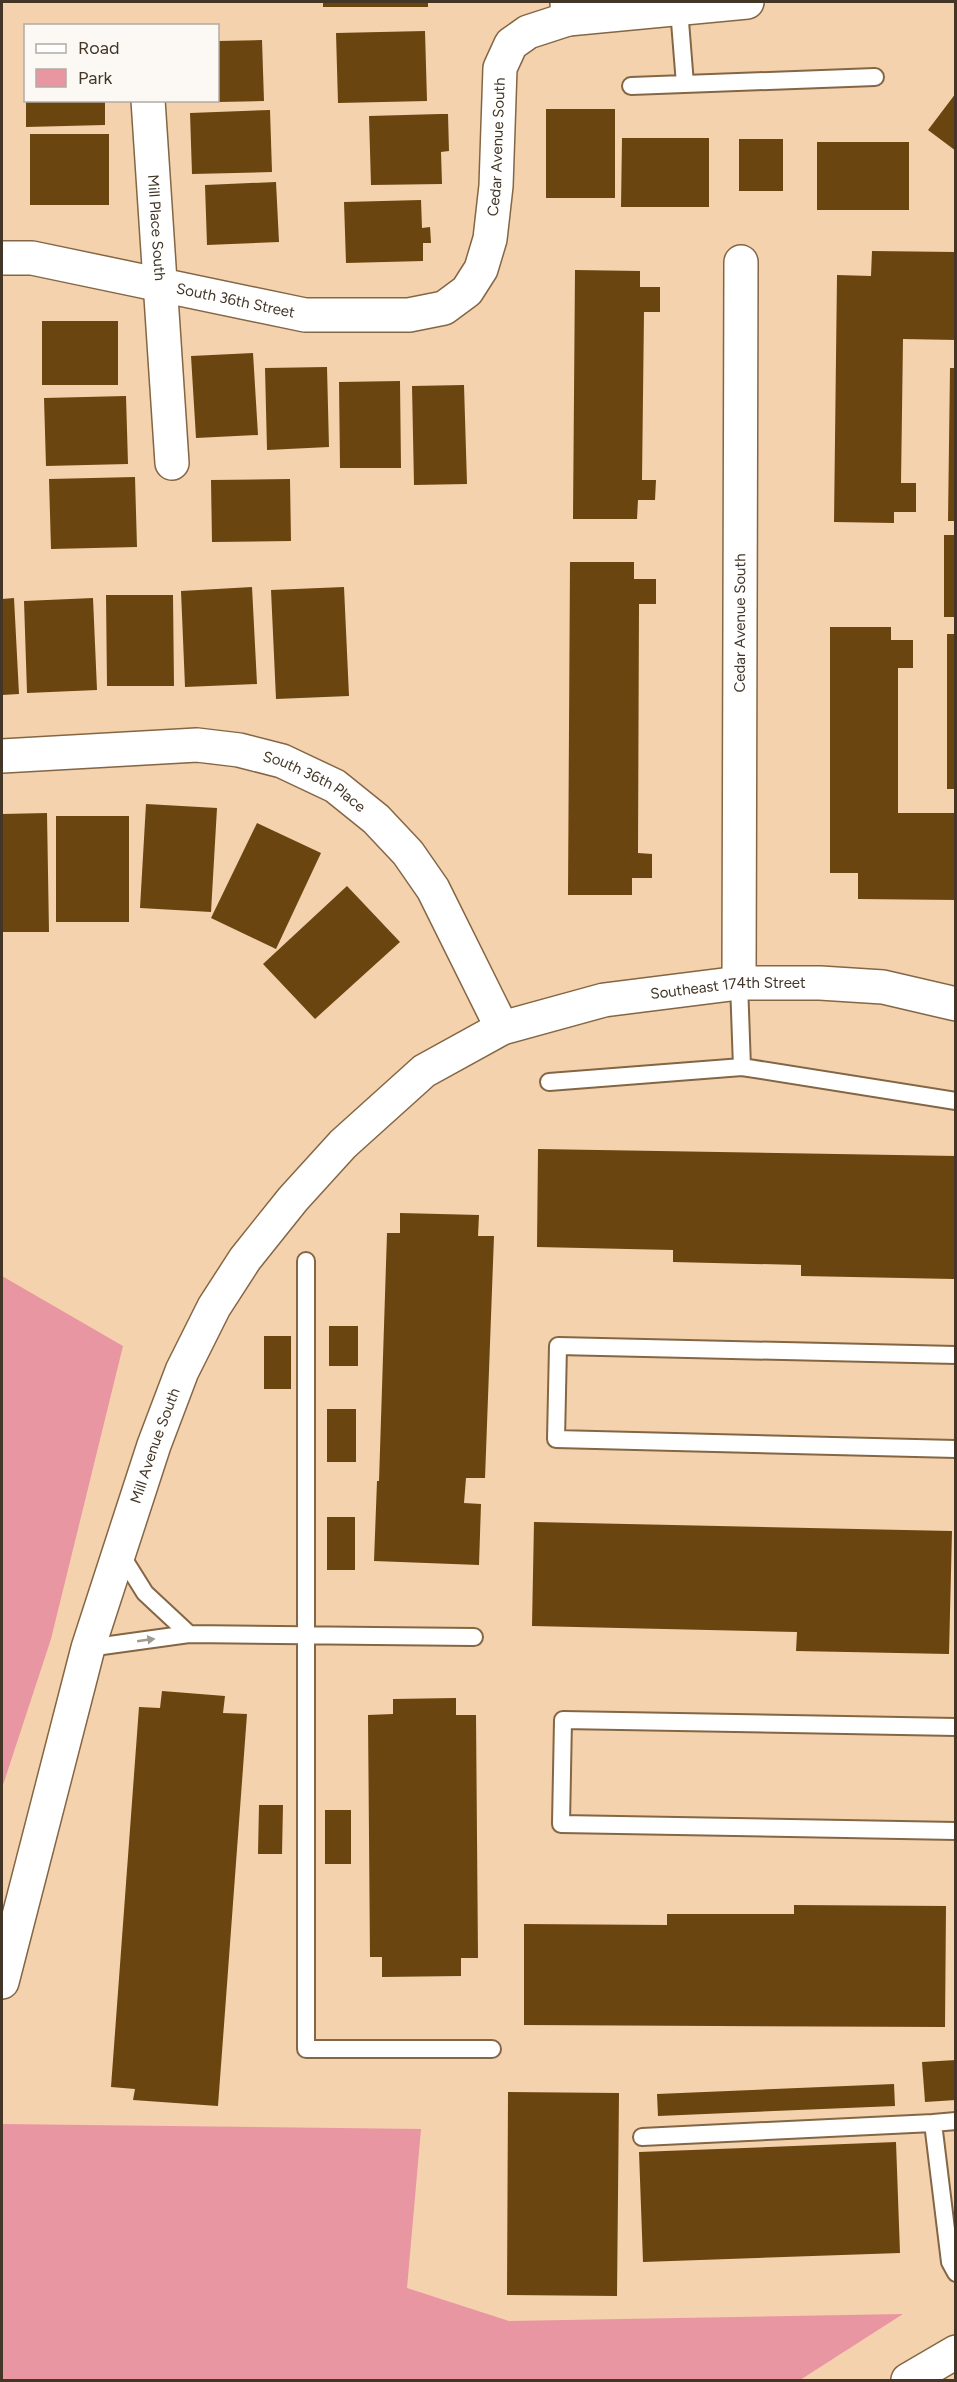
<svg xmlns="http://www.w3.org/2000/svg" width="957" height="2382" font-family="Figtree,sans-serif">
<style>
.green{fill:#e996a3}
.building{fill:#6b450f}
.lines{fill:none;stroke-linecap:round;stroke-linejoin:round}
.service-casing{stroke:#846644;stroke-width:20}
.minor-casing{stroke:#846644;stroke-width:36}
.secondary-casing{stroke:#846644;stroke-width:36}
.service{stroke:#fff;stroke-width:16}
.minor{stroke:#fff;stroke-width:33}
.secondary{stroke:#fff;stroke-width:33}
.oneway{fill:#a19a93}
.labels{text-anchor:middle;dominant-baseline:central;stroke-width:6;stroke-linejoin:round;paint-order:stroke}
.street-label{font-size:15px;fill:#433627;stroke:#fcf9f5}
</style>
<rect width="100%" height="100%" fill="#f4d2ad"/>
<!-- green -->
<path class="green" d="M2 1276 123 1346 51 1639 2 1788Z
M2 2124 421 2129 407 2288 509 2321 903 2314 800 2380H2Z"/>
<!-- building -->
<path class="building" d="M323 2H428V7H323Z
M425 31 427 101 338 103 336 33Z
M262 40 264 101 218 102V41Z
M956 93V151L928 130Z
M26 100H105V125L26 127Z
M546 109H615V198H546Z
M270 110 272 172 192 174 190 113Z
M440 114H448L449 151 441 152 442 184 371 185 369 116Z
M30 134H109V205H30Z
M622 138H709V207H621Z
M739 139H783V191H739Z
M817 142H909V210H817Z
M276 182 279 242 207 245 205 185Z
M421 200 422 228 430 227 431 243H423V261L346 263 344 202Z
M872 251 956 252V340L903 339 901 483H916V512H894V523L834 522 837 275 871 276Z
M575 270 640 271V287H660V312H644L642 480H656L655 500H638L637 519H573Z
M42 321H118V385H42Z
M253 353 258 435 196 438 191 356Z
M327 367 329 447 267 450 265 368Z
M950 368H956V521H948Z
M400 381 401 468H340L339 382Z
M464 385 467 484 414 485 412 386Z
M126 396 128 464 46 466 44 398Z
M135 477 137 547 51 549 49 479Z
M290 479 291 541 212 542 211 480Z
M944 535H956V617H944Z
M570 562H634V579H656V604H639L638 853 652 854V878H632V895H568Z
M252 587 257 684 185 687 181 591Z
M344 587 349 696 276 699 271 590Z
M106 595H173L174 686H107Z
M14 598 19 694 2 695V599Z
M93 598 97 690 27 693 24 601Z
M830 627H891V640H913V668H898V813H956V900L858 899V873H830Z
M947 634H956V789H947Z
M146 804 217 808 211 912 140 908Z
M47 813 49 932H2V814Z
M56 816H129V922H56Z
M257 823 321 853 276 949 211 918Z
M347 886 400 942 315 1019 263 964Z
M538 1149 956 1156 954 1279 801 1276V1265L673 1262V1250L537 1247Z
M400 1213 479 1215 478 1236H494L485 1478H466L464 1503 481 1504 479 1565 374 1561 377 1481H379L387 1233H400Z
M329 1326H358V1366H329Z
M264 1336H291V1389H264Z
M327 1409H356V1462H327Z
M327 1517H355V1570H327Z
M534 1522 952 1531 949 1654 796 1651 797 1632 532 1626Z
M162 1691 225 1696 223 1713 247 1714 218 2106 133 2100 135 2089 111 2087 139 1707 160 1708Z
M456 1698V1715H476L478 1958H461V1976L382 1977V1957H370L368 1715 393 1714V1699Z
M259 1805H283L282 1854H258Z
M325 1810H351V1864H325Z
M794 1905 946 1906 945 2027 524 2025V1924L667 1925V1914H794Z
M956 2060V2100L925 2102 922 2062Z
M894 2084 895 2106 658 2116 657 2094Z
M508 2092 619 2093 617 2296 507 2295Z
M896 2142 900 2253 643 2262 639 2152Z"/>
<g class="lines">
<!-- service casing -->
<g class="service-casing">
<path id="service" d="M679 9 685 84
M631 86 875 77
M739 983 742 1067
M549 1082 742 1067 956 1101
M306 1261V2049H492
M956 1355 558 1346 556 1439 956 1449
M189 1634 474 1637
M88 1648 189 1634 145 1593 120 1553
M956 1727 563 1720 561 1824 956 1831
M956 2121 933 2123 950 2262 956 2273
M642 2137 933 2123"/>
</g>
<!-- minor casing -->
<g class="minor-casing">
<g id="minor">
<path d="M568 19 747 2"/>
<path id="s1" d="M148 100 172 463"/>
<path id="s2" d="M2 258H32L305 315H409L444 308 467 291 481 269 490 239 496 186 500 68 511 44 528 32 568 19 567 2"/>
<path id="s3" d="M2 756 197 745 239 750 282 761 335 786 376 819 408 853 433 889 502 1028"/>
<path id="s4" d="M739 983 741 262"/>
<path id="s5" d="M2 1982 88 1648 154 1445 182 1371 214 1307 245 1259 293 1199 343 1144 424 1071 502 1028 604 1000 739 983H820L883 987 956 1004"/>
</g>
</g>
<!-- secondary casing -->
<g class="secondary-casing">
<path id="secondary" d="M908 2380 956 2352"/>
</g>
<!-- service -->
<use href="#service" class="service"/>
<!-- minor -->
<use href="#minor" class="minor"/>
<!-- secondary -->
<use href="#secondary" class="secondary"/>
</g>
<!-- one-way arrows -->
<defs><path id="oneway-solid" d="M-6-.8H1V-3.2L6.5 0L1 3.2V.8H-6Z" transform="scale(1.5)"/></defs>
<use class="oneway" href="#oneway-solid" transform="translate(146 1640) rotate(-8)"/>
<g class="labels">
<!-- street labels -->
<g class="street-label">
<text stroke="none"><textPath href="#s2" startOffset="627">Cedar Avenue South</textPath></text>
<text stroke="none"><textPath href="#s1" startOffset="128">Mill Place South</textPath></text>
<text stroke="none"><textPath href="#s2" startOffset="238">South 36th Street</textPath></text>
<text stroke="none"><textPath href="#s4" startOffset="360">Cedar Avenue South</textPath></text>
<text stroke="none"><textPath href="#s3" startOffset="320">South 36th Place</textPath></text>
<text stroke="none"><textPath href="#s5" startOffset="1346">Southeast 174th Street</textPath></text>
<text stroke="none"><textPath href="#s5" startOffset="558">Mill Avenue South</textPath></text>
</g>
</g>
<!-- border -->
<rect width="957" height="2382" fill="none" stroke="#433627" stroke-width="6"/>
<!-- legend -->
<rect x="24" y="24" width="195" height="78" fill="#fcf9f5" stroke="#b2aba3" stroke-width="1.5"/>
<rect x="36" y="44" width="30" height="9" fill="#ffffff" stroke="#b2aba3" stroke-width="1.5"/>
<text x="78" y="54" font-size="18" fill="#433627">Road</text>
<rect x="36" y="69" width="30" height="18" fill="#e996a3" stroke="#b2aba3" stroke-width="1.5"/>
<text x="78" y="84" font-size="18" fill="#433627">Park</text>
</svg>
